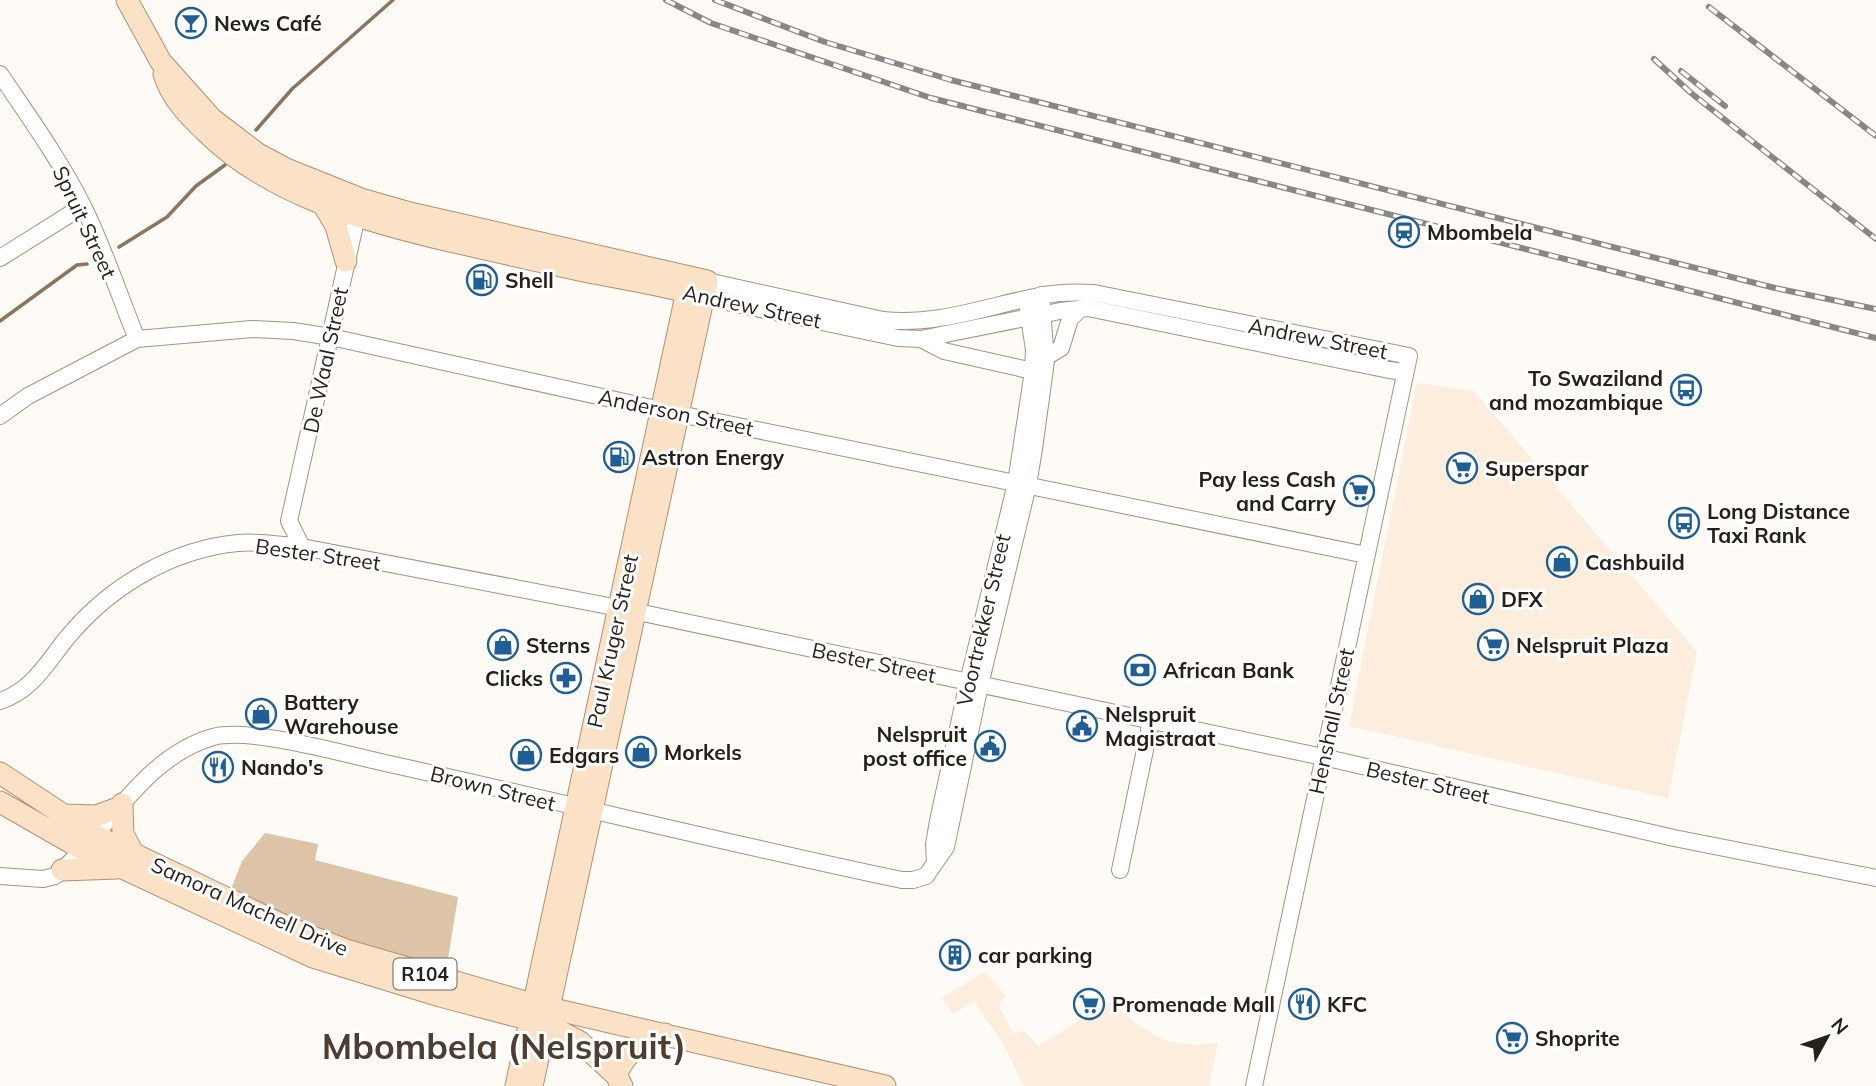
<svg xmlns="http://www.w3.org/2000/svg" width="1876" height="1086" font-family="Mulish,sans-serif">
<style>
.built{fill:#fceddd}
.green{fill:#ddc3a7}
.lines{fill:none;stroke-linecap:round;stroke-linejoin:round}
.stream{stroke:#8a755f;stroke-width:3.5}
.minor-casing{stroke:#a59380;stroke-width:18}
.major-casing{stroke:#b09170;stroke-width:23}
.minor{stroke:#fff;stroke-width:16}
.major{stroke:#fbe2c6;stroke-width:21}
.rail-casing{stroke:#8b8680;stroke-width:6}
.rail{stroke:#fff;stroke-width:3.5;stroke-dasharray:10;stroke-linecap:butt}
.labels{text-anchor:middle;dominant-baseline:central;stroke-width:6;stroke-linejoin:round;paint-order:stroke}
.shield{fill:#fff;stroke:#68635d;stroke-width:2}
.shield-label{font-size:19px;font-weight:bold;fill:#272018}
.poi-label{font-size:21px;font-weight:bold;fill:#272018;stroke:#fff;text-anchor:start}
.street-label{font-size:21px;fill:#272018;stroke:#fff}
.town-label{font-size:35px;font-weight:bold;fill:#4e3e2e;stroke:#fff}
</style>
<rect width="100%" height="100%" fill="#fefaf6"/>
<!-- built -->
<path class="built" d="M1417 383 1474 391 1697 652 1668 798 1349 726Z
M984 972 1005 995 999 1006 1014 1034 1024 1031 1038 1046 1110 1002 1138 1025 1165 1041 1193 1045 1218 1043 1209 1086H1024L1004 1045 974 1001 953 1014 942 998Z"/>
<!-- green -->
<path class="green" d="M265 833 318 844 315 860 458 897 445 977 228 897 242 861Z"/>
<g class="lines">
<!-- stream -->
<path class="stream" d="M256 130 292 89 393 0
M119 247 167 217 196 186 225 165
M0 321 77 265 87 264"/>
<!-- minor casing -->
<g class="minor-casing">
<path id="minor" d="M0 74C29 117 60 160 83 206 104 248 119 295 137 339
M0 258 83 206
M707 281 883 320C936 326 988 306 1039 296 1058 292 1076 292 1094 293L1409 356 1254 1086
M704 297 898 338 921 339 1060 311 1088 308 1389 370 1404 372
M921 339 944 351 1033 371
M1046 357 1061 348 1070 319 1081 308
M0 416 28 396 137 339 252 329 293 331 331 337 679 414 1366 555
M302 547 289 521 359 207
M0 701C35 690 49 658 72 632 114 584 174 549 238 543 260 541 281 545 302 547L619 608 1323 757 1674 838 1876 878
M935 863 934 844 938 821 968 682 1016 483 1033 371 1034 350 1028 310
M1120 870 1151 721
M0 876 43 879 55 876C108 832 143 757 213 737 250 727 345 754 385 763 558 801 729 844 902 880H913L926 876 946 847 980 685 1028 485 1034 449 1046 361 1041 295"/>
</g>
<!-- major casing -->
<g class="major-casing">
<path id="major" d="M127 0 161 62 212 119 258 154 286 169 361 199 410 213 707 281 532 1086
M164 74C171 97 187 114 204 130 265 191 351 217 433 237 485 249 537 261 589 272 625 279 663 285 699 295
M323 204 336 226 346 261
M0 773 94 835 287 927 346 950 532 1004 885 1086
M0 802 82 849 313 957 440 996 546 1024 580 1042 616 1075 622 1086
M122 804 123 834 133 853
M66 815 96 816 118 808
M62 870 117 868
M616 1075C626 1052 641 1041 665 1034
M516 1086 690 277"/>
</g>
<!-- minor -->
<use href="#minor" class="minor"/>
<!-- major -->
<use href="#major" class="major"/>
<!-- rail casing -->
<g class="rail-casing">
<path id="rail" d="M666 0 711 23 931 98 1876 338
M715 0 825 42 951 80 1775 288 1876 309
M1709 7 1876 136
M1654 59 1691 93 1876 239
M1681 71 1725 106"/>
</g>
<!-- rail -->
<use href="#rail" class="rail"/>
</g>
<!-- icons -->
<defs>
<g id="bar-ring" transform="scale(1.575)"><circle r="9.5" fill="#fff" stroke="#205f95" stroke-width="1.5"/><path d="M-6-5H6L.8 .8V4.5H3.5V6h-7V4.5H-.8V.8Z" fill="#205f95"/></g>
<g id="station-ring" transform="scale(1.575)"><circle r="9.5" fill="#fff" stroke="#205f95" stroke-width="1.5"/><path d="M-3-6H3Q5-6 5-4V2Q5 4 3 4L4.5 6H3L1.5 4h-3L-3 6H-4.5L-3 4Q-5 4-5 2V-4Q-5-6-3-6ZM-3.5-4v3h7v-3ZM-3.5 1v1.5H-2V1ZM2 1v1.5H3.5V1Z" fill="#205f95"/></g>
<g id="fuel-ring" transform="scale(1.575)"><circle r="9.5" fill="#fff" stroke="#205f95" stroke-width="1.5"/><path d="M-5.5-6h7V0h2V4h1.3V-2.5L3-4.5l.8-.8L6-3V5H2.5V1h-1V6h-7ZM-4.2-4.7v3.2H.2V-4.7Z" fill="#205f95"/></g>
<g id="bus-ring" transform="scale(1.575)"><circle r="9.5" fill="#fff" stroke="#205f95" stroke-width="1.5"/><path d="M-5-6H5V4H4V6H2V4H-2V6H-4V4H-5ZM-3.5-4V0h7V-4ZM-3.5 1.2v1.5H-2V1.2ZM2 1.2v1.5H3.5V1.2Z" fill="#205f95"/></g>
<g id="supermarket-ring" transform="scale(1.575)"><circle r="9.5" fill="#fff" stroke="#205f95" stroke-width="1.5"/><path d="M-6-5.5h2.5l.6 2H6L4.5 2H-2.5L-4.4-4H-6ZM-1.5 3.2a1.3 1.3 0 1 0 .1 0ZM3 3.2a1.3 1.3 0 1 0 .1 0Z" fill="#205f95"/></g>
<g id="shop-ring" transform="scale(1.575)"><circle r="9.5" fill="#fff" stroke="#205f95" stroke-width="1.5"/><path d="M-5-2.5h2.3a2.7 3.5 0 0 1 5.4 0H5L5.5 6h-11ZM-1.5-2.5h3a1.5 2.3 0 0 0-3 0Z" fill="#205f95"/></g>
<g id="bank-ring" transform="scale(1.575)"><circle r="9.5" fill="#fff" stroke="#205f95" stroke-width="1.5"/><path d="M-6-4H6V4H-6ZM0-2.3a2.3 2.3 0 1 0 0 4.6a2.3 2.3 0 1 0 0-4.6Z" fill="#205f95"/></g>
<g id="pharmacy-ring" transform="scale(1.575)"><circle r="9.5" fill="#fff" stroke="#205f95" stroke-width="1.5"/><path d="M-2-6h4v4h4v4h-4v4h-4v-4h-4v-4h4Z" fill="#205f95"/></g>
<g id="civic-ring" transform="scale(1.575)"><circle r="9.5" fill="#fff" stroke="#205f95" stroke-width="1.5"/><path d="M-.6-6.5H3V-4.5H.6V-3L4-1V1h2V6H-6V1h2V-1L-.6-3ZM-1.2 2.5V6h2.4V2.5Z" fill="#205f95"/></g>
<g id="restaurant-ring" transform="scale(1.575)"><circle r="9.5" fill="#fff" stroke="#205f95" stroke-width="1.5"/><path d="M-5-6h1v4h1v-4h1v4h1v-4h1v5L-1.5 .5V6h-2V.5L-5-1ZM5-6V6H3V1.5H1.5Q1.5-4 5-6Z" fill="#205f95"/></g>
<g id="building-ring" transform="scale(1.575)"><circle r="9.5" fill="#fff" stroke="#205f95" stroke-width="1.5"/><path d="M-4-6H4V6H1V3H-1V6H-4ZM-2.5-4.3h1.7v1.8h-1.7ZM.8-4.3h1.7v1.8H.8ZM-2.5-1h1.7V.8h-1.7ZM.8-1h1.7V.8H.8Z" fill="#205f95"/></g>
</defs>
<g fill-rule="evenodd">
<use href="#bar-ring" x="191" y="23"/>
<use href="#station-ring" x="1404" y="232"/>
<use href="#fuel-ring" x="482" y="280"/>
<use href="#bus-ring" x="1686" y="390"/>
<use href="#fuel-ring" x="619" y="457"/>
<use href="#supermarket-ring" x="1462" y="468"/>
<use href="#supermarket-ring" x="1359" y="491"/>
<use href="#bus-ring" x="1684" y="523"/>
<use href="#shop-ring" x="1562" y="562"/>
<use href="#shop-ring" x="1478" y="599"/>
<use href="#shop-ring" x="503" y="645"/>
<use href="#supermarket-ring" x="1493" y="645"/>
<use href="#bank-ring" x="1140" y="670"/>
<use href="#pharmacy-ring" x="566" y="678"/>
<use href="#shop-ring" x="261" y="714"/>
<use href="#civic-ring" x="1082" y="726"/>
<use href="#civic-ring" x="990" y="746"/>
<use href="#shop-ring" x="641" y="752"/>
<use href="#shop-ring" x="526" y="755"/>
<use href="#restaurant-ring" x="218" y="767"/>
<use href="#building-ring" x="955" y="955"/>
<use href="#supermarket-ring" x="1089" y="1004"/>
<use href="#restaurant-ring" x="1304" y="1004"/>
<use href="#supermarket-ring" x="1512" y="1038"/>
</g>
<g class="labels">
<!-- shield labels -->
<rect class="shield" x="393.5" y="958.5" width="63" height="31" rx="5"/>
<g class="shield-label">
<text x="425" y="974">R104</text>
</g>
<!-- poi labels -->
<g class="poi-label">
<text x="214" y="23">News Café</text>
<text x="1427" y="232">Mbombela</text>
<text x="505" y="280">Shell</text>
<text x="1663" y="378" text-anchor="end">To Swaziland<tspan x="1663" dy="24">and mozambique</tspan></text>
<text x="642" y="457">Astron Energy</text>
<text x="1485" y="468">Superspar</text>
<text x="1336" y="479" text-anchor="end">Pay less Cash<tspan x="1336" dy="24">and Carry</tspan></text>
<text x="1707" y="511">Long Distance<tspan x="1707" dy="24">Taxi Rank</tspan></text>
<text x="1585" y="562">Cashbuild</text>
<text x="1501" y="599">DFX</text>
<text x="526" y="645">Sterns</text>
<text x="1516" y="645">Nelspruit Plaza</text>
<text x="1163" y="670">African Bank</text>
<text x="543" y="678" text-anchor="end">Clicks</text>
<text x="284" y="702">Battery<tspan x="284" dy="24">Warehouse</tspan></text>
<text x="1105" y="714">Nelspruit<tspan x="1105" dy="24">Magistraat</tspan></text>
<text x="967" y="734" text-anchor="end">Nelspruit<tspan x="967" dy="24">post office</tspan></text>
<text x="664" y="752">Morkels</text>
<text x="549" y="755">Edgars</text>
<text x="241" y="767">Nando's</text>
<text x="978" y="955">car parking</text>
<text x="1112" y="1004">Promenade Mall</text>
<text x="1327" y="1004">KFC</text>
<text x="1535" y="1038">Shoprite</text>
</g>
<!-- street labels -->
<g class="street-label">
<text transform="translate(85 222) rotate(65)">Spruit Street</text>
<text transform="translate(752 306) rotate(12)">Andrew Street</text>
<text transform="translate(1318 338) rotate(11)">Andrew Street</text>
<text transform="translate(325 360) rotate(-78)">De Waal Street</text>
<text transform="translate(676 412) rotate(12)">Anderson Street</text>
<text transform="translate(318 554) rotate(8)">Bester Street</text>
<text transform="translate(983 620) rotate(-77)">Voortrekker Street</text>
<text transform="translate(612 641) rotate(-78)">Paul Kruger Street</text>
<text transform="translate(874 662) rotate(12)">Bester Street</text>
<text transform="translate(1331 721) rotate(-78)">Henshall Street</text>
<text transform="translate(1428 782) rotate(13)">Bester Street</text>
<text transform="translate(493 788) rotate(14)">Brown Street</text>
<text transform="translate(250 906) rotate(24)">Samora Machell Drive</text>
</g>
<!-- town labels -->
<g class="town-label">
<text x="504" y="1046">Mbombela (Nelspruit)</text>
</g>
</g>
<!-- north arrow -->
<g transform="translate(1827 1037) rotate(50)" stroke="#ffffff" stroke-width="5" paint-order="stroke">
<path d="M0-5L12 26L0 18L-12 26Z" fill="#272018"/>
<text y="-10" font-size="19" font-weight="bold" text-anchor="middle" fill="#272018">N</text>
</g>
</svg>
